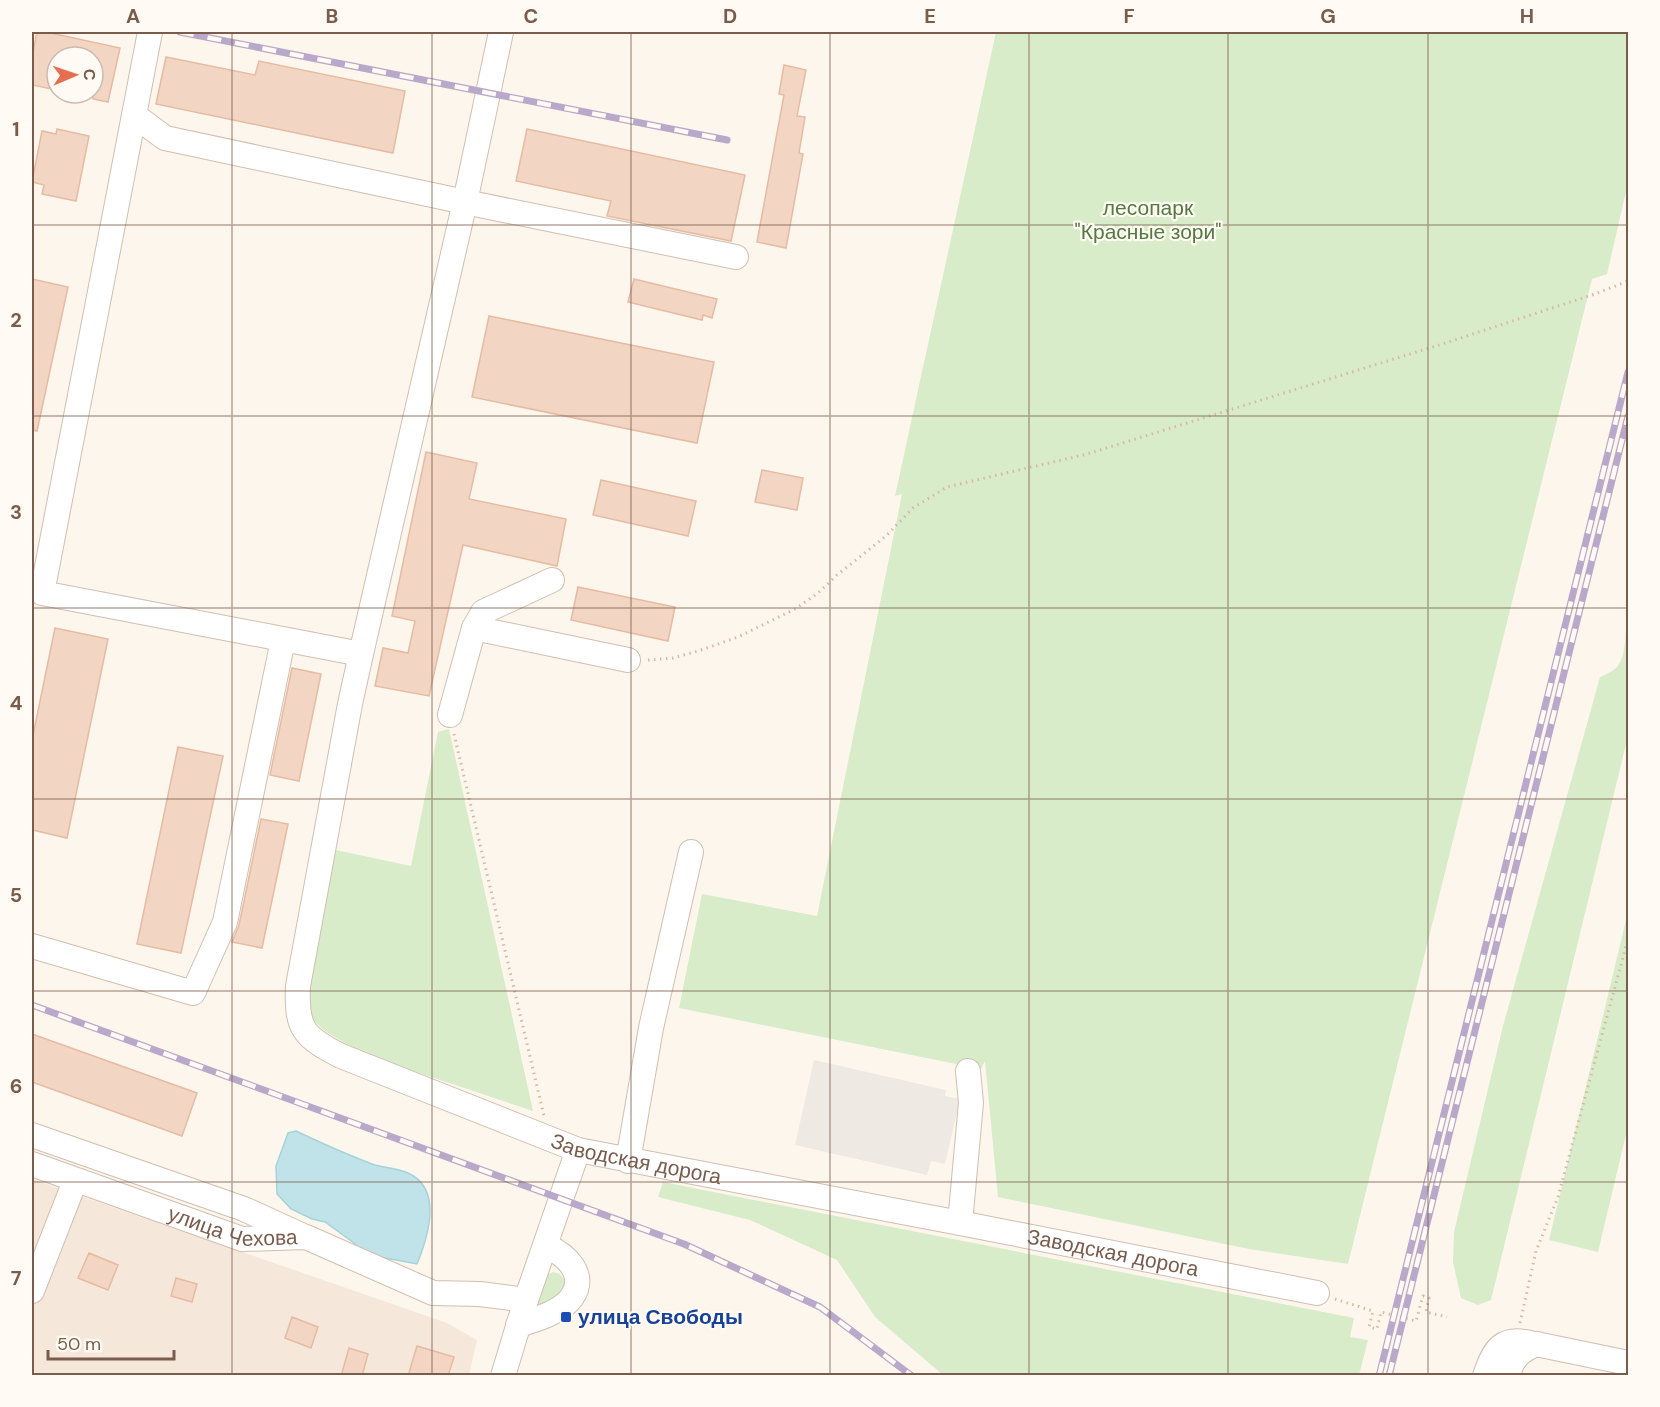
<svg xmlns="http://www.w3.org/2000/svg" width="1660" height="1407" font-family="'DM Sans',sans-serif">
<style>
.residential{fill:#f5e8da}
.industrial{fill:#efe9e4}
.green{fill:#d8ecc9}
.water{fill:#bfe3e8;stroke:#a5d3da;stroke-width:1.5}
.building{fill:#f3d5c3;stroke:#e6bba3;stroke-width:1.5}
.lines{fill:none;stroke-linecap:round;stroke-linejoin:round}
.minor-casing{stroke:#d1beb0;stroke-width:26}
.path{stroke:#d9b8a5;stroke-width:3;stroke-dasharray:1.5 4.5;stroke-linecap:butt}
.minor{stroke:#fff;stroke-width:24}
.rail-casing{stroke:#b9a8c9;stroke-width:7}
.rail{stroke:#fffaf3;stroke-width:4.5;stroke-dasharray:14;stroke-linecap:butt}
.grid{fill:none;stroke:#7a5c4d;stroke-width:1.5;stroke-opacity:0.55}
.transit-dot{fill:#1a4fb4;stroke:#fffaf3;stroke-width:2}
.labels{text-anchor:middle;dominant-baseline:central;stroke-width:4.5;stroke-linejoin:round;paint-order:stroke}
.park-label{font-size:21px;fill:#537a41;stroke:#fffaf3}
.street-label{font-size:21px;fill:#7a5c4d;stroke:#fffaf3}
.transit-label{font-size:21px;font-weight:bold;fill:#164399;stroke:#fffaf3;text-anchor:start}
.neatline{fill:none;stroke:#7a5c4d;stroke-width:2}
.grid-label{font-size:20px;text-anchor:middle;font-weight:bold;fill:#7a5c4d}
</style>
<rect width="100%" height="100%" fill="#fdf6ec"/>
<!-- residential -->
<path class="residential" d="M32 1179 447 1323 477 1340 469 1375 32 1376Z"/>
<!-- industrial -->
<path class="industrial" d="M814 1060 946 1090 945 1096 960 1099 945 1164 931 1161 927 1175 795 1145Z"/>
<!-- green -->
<path class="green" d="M996 32H1628V183L1607 274 1592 279 1348 1264 1249 1249 998 1197 985 1061 981 1069 679 1008 702 894 817 916 902 494 895 496Z
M1628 614V736L1491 1300 1478 1305 1461 1298 1453 1262 1454 1232 1503 1026 1600 677C1605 675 1613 671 1617 667 1628 653 1624 631 1628 614Z
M449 729 533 1111 383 1061 348 1045 325 1031 314 1021 307 1005 331 849 411 866 438 732Z
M1628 912V1126L1598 1252 1549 1240Z
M663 1182 1354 1318 1350 1337 1368 1340 1359 1375H943L875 1317 837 1260 750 1220 658 1197Z
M553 1272 560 1274 565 1281C561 1296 550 1302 537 1308V1303L547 1275Z"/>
<!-- water -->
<path class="water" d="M296 1131C321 1143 346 1154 372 1164 383 1168 397 1168 408 1173 443 1189 428 1237 417 1264L364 1254 354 1243 325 1222 312 1219 291 1209 277 1194 276 1166 288 1133Z"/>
<!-- building -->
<path class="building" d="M37 32H46L120 48 108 102 93 99V57H57V90L32 85V57Z
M166 57 255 75 259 61 405 91 393 153 156 104Z
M784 65 806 70 797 116 805 117 799 153 803 154 786 248 757 242 784 95 779 94Z
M57 129 89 136 76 201 42 194 44 185 32 182 42 131 56 134Z
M527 129 745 175 731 241 607 216 611 201 516 181Z
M32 279 68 287 37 431 32 430Z
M634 279 717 299 712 318 703 315 702 320 628 302Z
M489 316 714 362 697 443 472 397Z
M426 452 477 463 469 499 566 519 557 566 463 545 429 696 375 686 383 648 408 653 415 621 392 616Z
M762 470 803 478 797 510 755 502Z
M601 480 696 501 688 536 593 515Z
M578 587 675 607 668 641 571 620Z
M55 628 108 639 67 838 32 830V740Z
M292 668 321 674 299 781 270 775Z
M178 747 223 756 181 953 137 944Z
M261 819 288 824 262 948 232 942 239 925Z
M32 1034 197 1093 182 1136 32 1082Z
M89 1253 118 1265 108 1290 78 1278Z
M176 1278 197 1284 192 1302 171 1296Z
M292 1317 318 1327 311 1348 285 1338Z
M417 1346 454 1357 448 1376H408Z
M349 1348 368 1354 362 1376H341Z"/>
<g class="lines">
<!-- minor casing -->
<g class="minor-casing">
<g id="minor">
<path d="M150 32 42 593 361 654 465 202 501 32"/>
<path d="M134 115 165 138 465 202 736 257"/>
<path d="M474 628 628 660"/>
<path id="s1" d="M361 654 350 704 298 986C296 1028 303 1037 341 1056L578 1150 960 1223 1317 1293"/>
<path d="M450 715 474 628 483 612 552 580"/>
<path d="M32 946 193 993 225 922 283 640"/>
<path d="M32 1135 244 1209 301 1235"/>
<path d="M628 1161 651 1028 691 852"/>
<path id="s2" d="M32 1164 242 1239 306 1237 433 1293 480 1294 526 1300"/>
<path d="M960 1223 971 1103 968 1071"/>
<path d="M32 1291 75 1181"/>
<path d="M518 1325C535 1320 562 1312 572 1297 588 1274 565 1254 546 1246"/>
<path d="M1520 1345 1536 1344 1628 1363"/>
<path d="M503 1376 526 1300 578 1150"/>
<path d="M1485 1376C1494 1348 1503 1335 1534 1344"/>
<path d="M1508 1376C1512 1358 1520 1351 1536 1344"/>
</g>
</g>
<!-- path -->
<path class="path" d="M648 660 673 658 698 651 738 637 795 609 818 593 837 575 886 536 913 508 947 487 1087 454 1436 346 1595 294 1628 281
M454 734 544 1116
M1335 1299 1373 1311 1369 1327 1377 1329 1381 1312 1416 1321 1423 1296 1429 1298 1426 1312 1447 1317
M1520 1323 1536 1251 1558 1197 1628 939"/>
<!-- minor -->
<use href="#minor" class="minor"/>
<!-- rail casing -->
<g class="rail-casing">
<path id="rail" d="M180 32 727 140
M32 1005 684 1244 820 1307 912 1376
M1379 1376 1628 372
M1389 1376 1628 416"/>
</g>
<!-- rail -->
<use href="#rail" class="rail"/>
</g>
<!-- grid -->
<path class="grid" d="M232 32V1376M432 32V1376M631 32V1376M830 32V1376M1029 32V1376M1228 32V1376M1428 32V1376M32 225H1628M32 416H1628M32 608H1628M32 799H1628M32 991H1628M32 1182H1628"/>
<!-- markers -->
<rect class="transit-dot" x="560" y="1311" width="12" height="12" rx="3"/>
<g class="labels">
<!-- park labels -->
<g class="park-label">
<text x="1148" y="208">лесопарк<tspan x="1148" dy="24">"Красные зори"</tspan></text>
</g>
<!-- street labels -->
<g class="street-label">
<text stroke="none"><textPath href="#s1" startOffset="742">Заводская дорога</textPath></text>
<text stroke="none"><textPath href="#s2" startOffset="212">улица Чехова</textPath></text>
<text stroke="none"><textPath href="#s1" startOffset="1228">Заводская дорога</textPath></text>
</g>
<!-- transit labels -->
<g class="transit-label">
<text x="578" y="1317">улица Свободы</text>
</g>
</g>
<!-- border -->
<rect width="1660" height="1407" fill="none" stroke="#fffaf3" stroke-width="66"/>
<!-- north arrow -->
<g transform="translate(75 75) rotate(88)"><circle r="28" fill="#fffaf3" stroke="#cabbb1" stroke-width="1.5"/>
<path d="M0-4.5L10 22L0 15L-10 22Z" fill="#e76f51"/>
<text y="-9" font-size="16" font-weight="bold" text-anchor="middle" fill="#7a5c4d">С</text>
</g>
<!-- scale -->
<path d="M48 1350v9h126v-9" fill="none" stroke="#7a5c4d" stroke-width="3"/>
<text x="57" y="1350" font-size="18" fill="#7a5c4d" stroke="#fffaf3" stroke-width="4.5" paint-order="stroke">50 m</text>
<rect x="33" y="33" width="1594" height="1341" class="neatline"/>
<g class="grid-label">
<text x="133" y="23">A</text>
<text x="332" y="23">B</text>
<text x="531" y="23">C</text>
<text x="730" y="23">D</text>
<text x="930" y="23">E</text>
<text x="1129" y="23">F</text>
<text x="1328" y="23">G</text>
<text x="1527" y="23">H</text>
<text x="16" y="136">1</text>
<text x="16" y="327">2</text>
<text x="16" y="519">3</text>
<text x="16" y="710">4</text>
<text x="16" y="902">5</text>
<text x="16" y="1093">6</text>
<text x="16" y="1285">7</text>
</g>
</svg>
